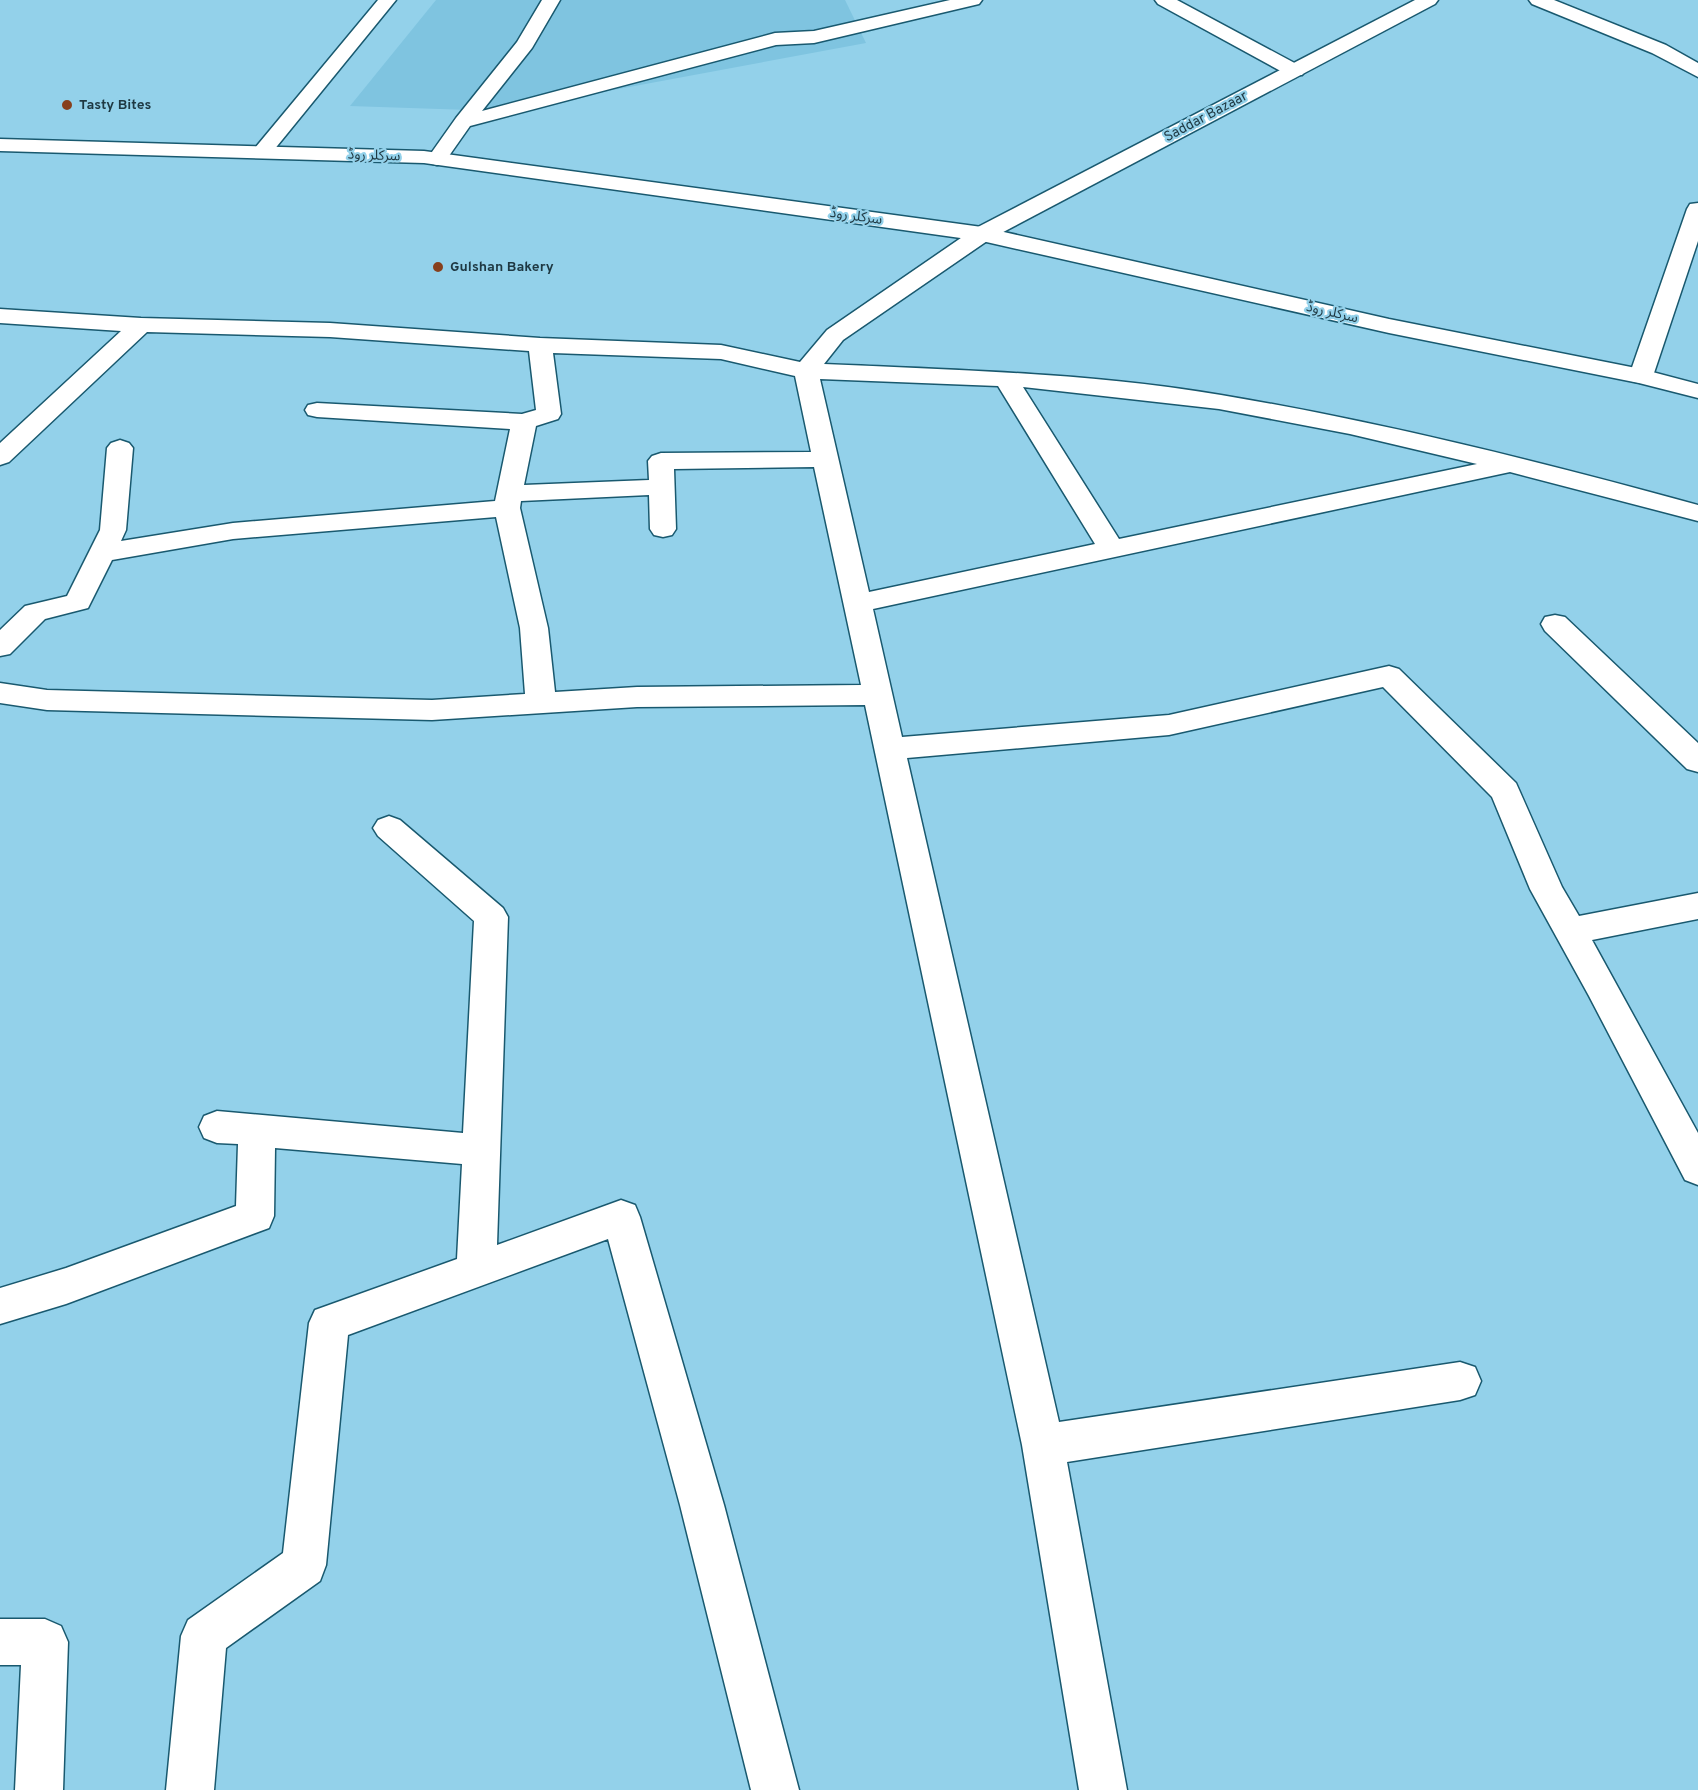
<svg xmlns="http://www.w3.org/2000/svg" width="1698" height="1790" font-family="Overpass,'Noto Sans Arabic',sans-serif">
<style>
.built{fill:#7fc4e0}
.lines{fill:none;stroke-linecap:round;stroke-linejoin:round}
.street-casing{stroke:#19596f;stroke-width:3}
.secondary-casing{stroke:#19596f;stroke-width:3}
.primary-casing{stroke:#19596f;stroke-width:3}
.street{fill:#fff;fill-rule:evenodd}
.secondary{fill:#fff;fill-rule:evenodd}
.primary{fill:#fff;fill-rule:evenodd}
.poi-dot{fill:#87401d;stroke:#93d1ea;stroke-width:2}
.labels{text-anchor:middle;dominant-baseline:central;stroke-width:4.5;stroke-linejoin:round;paint-order:stroke}
.far-poi-label{font-size:14px;font-weight:bold;fill:#1e3842;stroke:#93d1ea;text-anchor:start}
.far-street-label{font-size:14px;fill:#1e3842;stroke:#93d1ea}
</style>
<rect width="100%" height="100%" fill="#93d1ea"/>
<!-- built -->
<path class="built" d="M436 0H845L866 43 500 111 350 106Z"/>
<g class="lines">
<!-- street casing -->
<g class="street-casing">
<path id="street" d="M378 0H396L269 156H255L252 152 255 148Z
M542 0H560L532 48 482 111 775 33 814 31 950 0H982L979 4 814 43 776 45 470 126 444 163 437 165 430 163 427 159 456 118 517 42Z
M1155 0H1177L1302 67 1305 71 1302 75H1288L1158 4Z
M1529 0H1554L1666 45 1698 63V77L1652 53 1532 4Z
M1698 203V241L1653 376 1650 381 1641 383 1632 381 1629 376 1687 209 1690 204Z
M982 227 990 229 993 234 990 239 843 340 824 364C957 370 1090 373 1221 395 1382 422 1541 462 1698 505V521L1510 472 873 609 902 737 1169 715 1389 666 1399 669 1516 783 1562 887 1579 916 1698 893V919L1592 940 1698 1133V1185L1685 1180 1589 996 1530 889 1492 797 1383 687 1169 735 907 758 1059 1422 1460 1362 1475 1367 1481 1381 1475 1395 1460 1400 1067 1462 1127 1790H1079L1022 1445 865 705 637 707 432 720 47 710 0 703V683L47 690 432 700 525 694 520 628 496 517 233 539 112 560 88 608 45 619 10 654 0 656V630L25 606 67 596 100 530 107 448 111 443 120 440 129 443 133 448 126 530 121 541 233 523 495 501 510 429 317 417 308 415 305 410 308 405 317 403 522 414 536 410 529 351 330 337 147 332 9 462 0 465V443L121 331 0 323V309L141 318 330 323 540 338 721 345 800 362 827 330 974 229ZM553 353 721 359 795 376 811 452 661 453 652 456 648 461 649 480 524 485 536 426 558 419 561 414ZM820 379 998 386 1095 544 869 592ZM1023 387 1219 409 1350 434 1477 464 1119 539ZM814 467 861 685 637 687 555 692 548 628 520 508 521 501 649 495 650 529 654 535 663 537 672 535 676 529 674 469Z
M1555 615 1565 617 1698 743V772L1687 769 1545 631 1541 624 1545 617Z
M389 816 400 820 503 908 508 917 497 1245 621 1200 635 1205 640 1217 724 1505 799 1790H751L680 1505 608 1239 348 1335 326 1565 320 1581 226 1648 214 1790H166L181 1636 188 1620 283 1553 309 1323 315 1310 457 1259 462 1164 275 1148 274 1216 269 1228 66 1304 0 1324V1288L66 1268 236 1206 238 1144 217 1143 204 1138 199 1127 204 1116 217 1111 463 1133 474 921 378 836 373 828 378 820Z
M0 1619H45L61 1626 68 1642 63 1790H15L21 1665H0Z"/>
</g>
<!-- secondary casing -->
<g class="secondary-casing">
<path id="secondary" d="M1415 0H1438L1435 4 990 239 982 241 974 239 971 234 974 229Z"/>
</g>
<!-- primary casing -->
<g class="primary-casing">
<path id="primary" d="M0 139 424 151 982 227 1389 319 1641 369 1698 384V398L1639 383 1389 333 982 241 424 163 0 151Z"/>
</g>
<!-- street -->
<use href="#street" class="street"/>
<!-- secondary -->
<use href="#secondary" class="secondary"/>
<!-- primary -->
<use href="#primary" class="primary"/>
</g>
<!-- markers -->
<g class="poi-dot">
<circle cx="67" cy="105" r="6"/>
<circle cx="438" cy="267" r="6"/>
</g>
<g class="labels">
<!-- far-poi labels -->
<g class="far-poi-label">
<text x="79" y="105">Tasty Bites</text>
<text x="450" y="267">Gulshan Bakery</text>
</g>
<!-- far-street labels -->
<g class="far-street-label">
<text transform="translate(1206 117) rotate(-28)">Saddar Bazaar</text>
<text transform="translate(374 156) rotate(2)">سرکلر روڈ</text>
<text transform="translate(856 217) rotate(8)">سرکلر روڈ</text>
<text transform="translate(1332 313) rotate(13)">سرکلر روڈ</text>
</g>
</g>
</svg>
